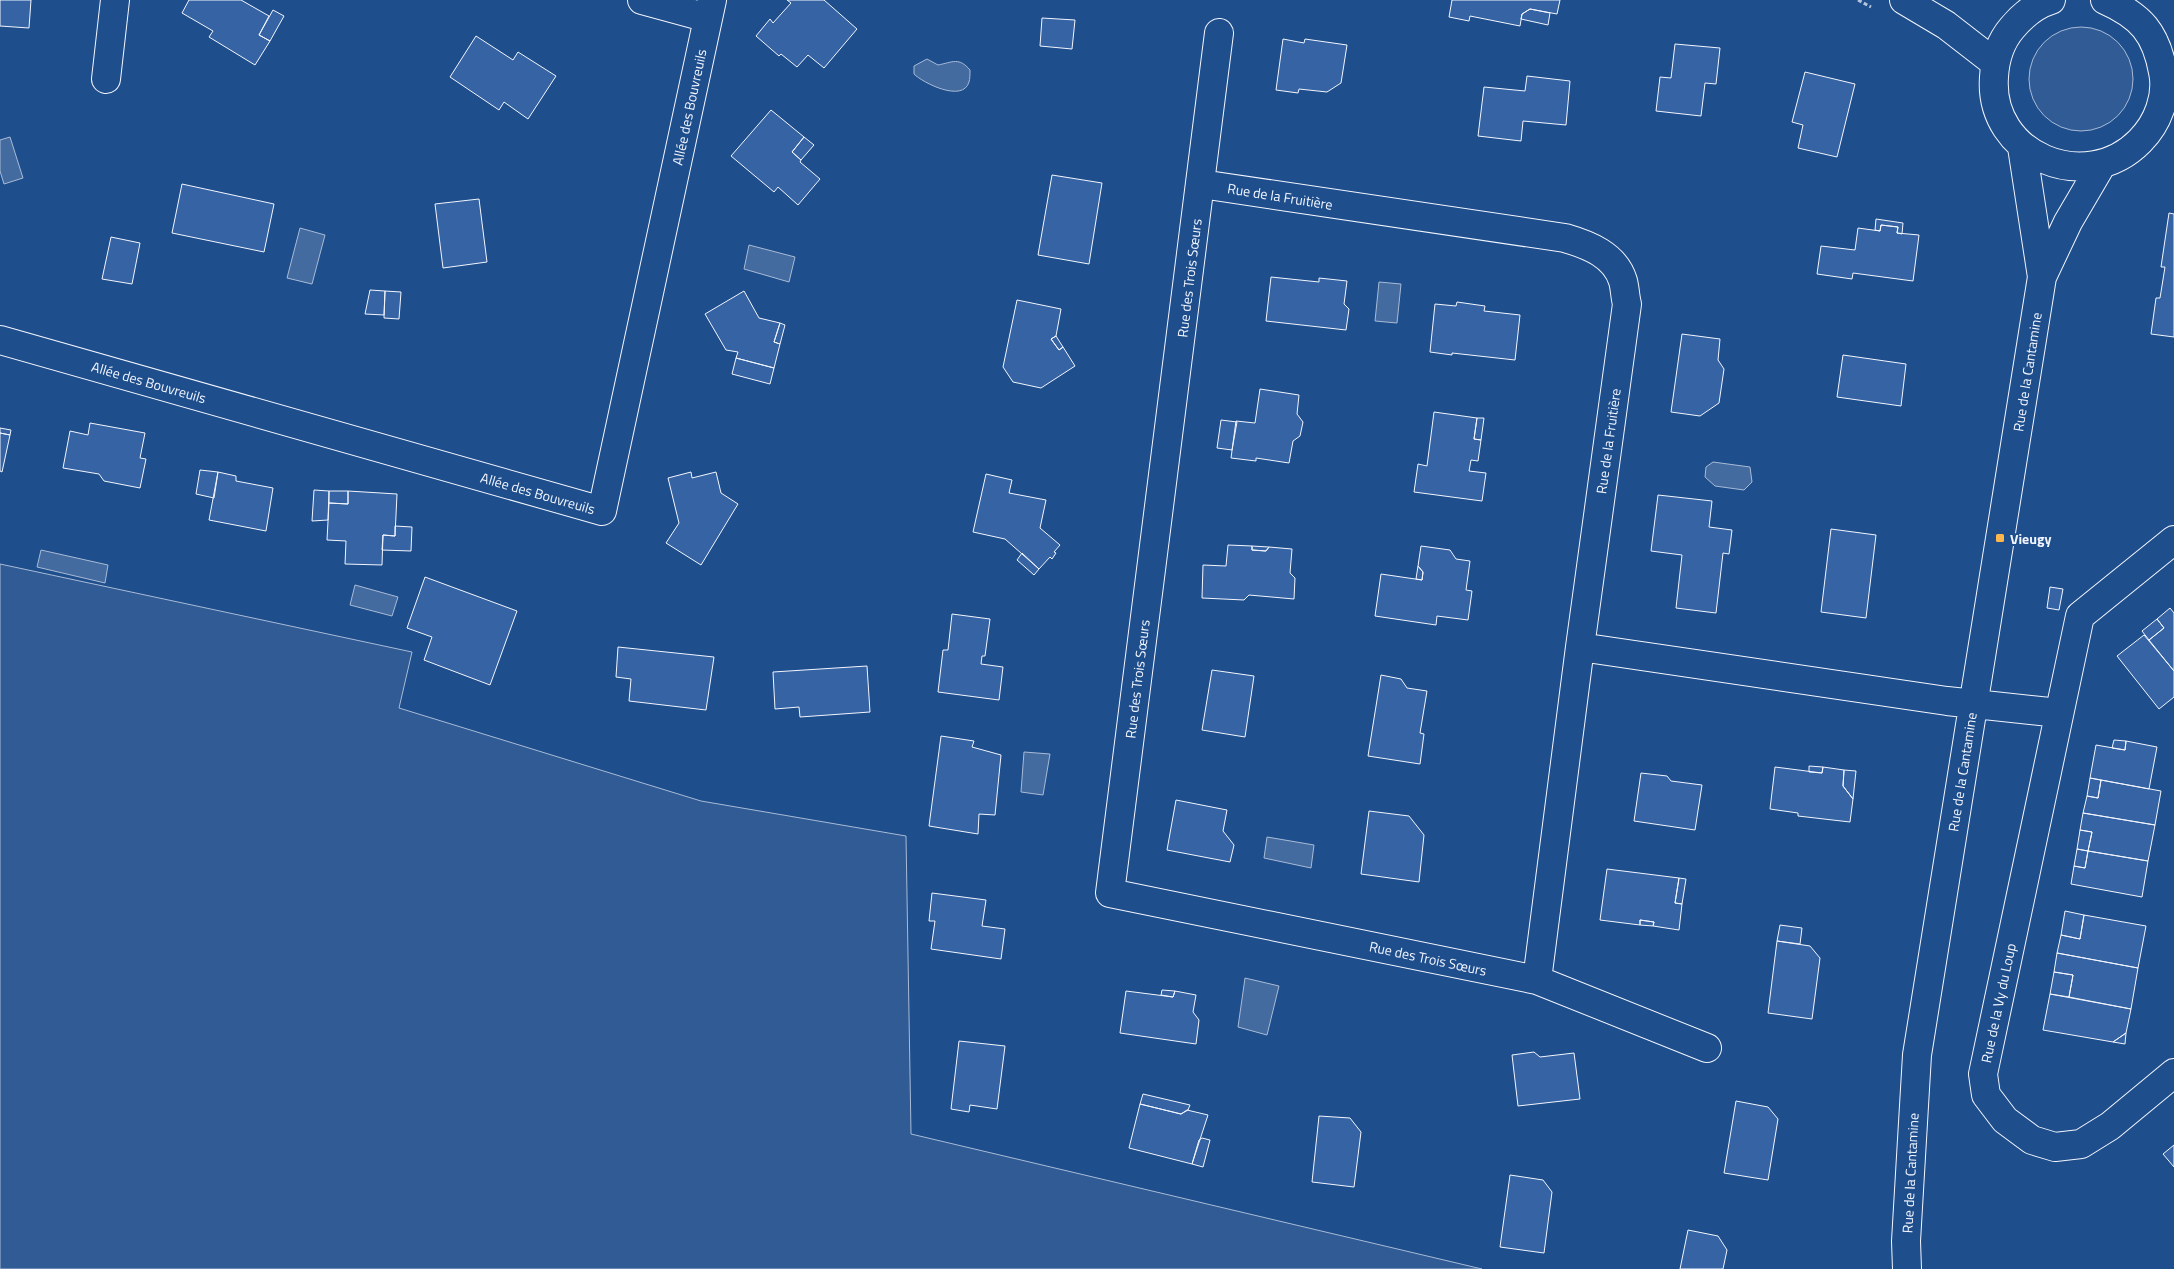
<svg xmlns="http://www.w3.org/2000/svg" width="2174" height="1269" font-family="'Titillium Web',sans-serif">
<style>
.built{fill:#305b95;stroke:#a8bbd7}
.water{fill:#446ba0;stroke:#a8bbd7}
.building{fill:#3563a3;stroke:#f2f6ff}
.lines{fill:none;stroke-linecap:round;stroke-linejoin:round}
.minor-casing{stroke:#f2f6ff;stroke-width:30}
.path{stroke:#b3c4dc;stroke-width:3;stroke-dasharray:4 2.5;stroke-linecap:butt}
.minor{stroke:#1f4e8c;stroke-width:28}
.poi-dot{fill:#ffb74d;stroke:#1f4e8c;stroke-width:2}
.labels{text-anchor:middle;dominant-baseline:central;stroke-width:4;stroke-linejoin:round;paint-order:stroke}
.street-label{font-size:14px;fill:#f2f6ff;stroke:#1f4e8c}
.poi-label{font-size:14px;font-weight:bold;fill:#f2f6ff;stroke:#1f4e8c;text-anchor:start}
</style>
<rect width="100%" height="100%" fill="#1f4e8c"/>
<!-- built -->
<path class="built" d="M2029 79a52 52 0 1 1 104 0a52 52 0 1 1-104 0Z
M0 564 412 652 399 708 701 801 906 836 911 1134 1482 1269H0Z"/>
<!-- water -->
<path class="water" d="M927 59 938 65C953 62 959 57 970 70 970 74 970 79 969 82 963 103 923 83 914 74V66Z
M10 137 23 178 4 184 0 171V140Z
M300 228 325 235 312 284 287 278Z
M749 245 795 257 789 282 744 269Z
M1379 282 1401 284 1397 323 1375 321Z
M1713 462 1750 467 1752 482 1744 490 1715 486 1705 477 1706 467Z
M41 550 108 565 105 583 37 567Z
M355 585 398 597 392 616 350 605Z
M1024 752 1050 754 1043 795 1021 792Z
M1267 837 1314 845 1311 868 1264 858Z
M1245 978 1279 986 1267 1035 1238 1027Z"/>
<!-- building -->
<path class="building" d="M0 0H31L29 28 0 26Z
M189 0H241L269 16 259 35 270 41 255 65 209 37 213 31 182 13Z
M787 0H824L857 29 824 68 808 55 797 67 781 54 779 56 756 36 770 19 773 23 791 3Z
M1452 0H1560L1557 14 1530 9 1522 14 1520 26 1470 16 1469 21 1449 17Z
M1530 9 1550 13 1548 25 1521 19 1522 14Z
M273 10 284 16 270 41 259 35Z
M1042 18 1075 20 1072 49 1040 46Z
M476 36 513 60 518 52 556 76 528 119 504 102 499 110 450 77Z
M1283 39 1304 43 1305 39 1347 45 1341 83 1327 92 1299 89 1298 93 1276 90Z
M1675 44 1720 48 1716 84 1705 83 1701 116 1656 111 1660 77 1671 78Z
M1805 72 1855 84 1837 157 1798 148 1803 125 1792 122Z
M1527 76 1570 81 1566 125 1523 121 1521 141 1478 136 1484 87 1525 91Z
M771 110 804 137 792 152 801 160 800 162 820 179 798 205 778 187 774 192 731 156Z
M804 137 814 145 801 160 792 152Z
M1052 175 1102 183 1089 264 1038 255Z
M182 184 274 204 264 252 172 233Z
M479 199 487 262 443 268 435 204Z
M2169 213 2174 214V337L2151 334 2156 298H2160L2165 267H2161Z
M1876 219 1903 223 1902 234 1897 233 1898 227 1881 225 1880 231 1875 230Z
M1881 225 1898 227 1897 233 1919 235 1913 281 1853 273 1852 279 1817 274 1821 246 1855 250 1858 228 1880 231Z
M111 237 140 243 132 284 102 279Z
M1271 277 1319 282V278L1347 281 1344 304 1349 309 1346 330 1266 321Z
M370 290 385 291 384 315 365 314Z
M385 291 401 292 399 319 384 318Z
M744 291 759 318 780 323 774 342 780 344 774 368 736 358 738 352 726 350 705 314Z
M1017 300 1061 309 1056 336 1051 339 1059 350 1063 347 1075 366 1041 388 1013 382 1003 367Z
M1457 302 1485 306 1484 311 1520 315 1515 360 1452 353V355L1430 352 1435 304 1456 306Z
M780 323 785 325 780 344 774 342Z
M1682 334 1720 339 1718 360 1724 369 1719 403 1700 416 1671 412Z
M1056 336 1063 347 1059 350 1051 339Z
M1843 355 1906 364 1901 406 1837 397Z
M736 358 774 368 770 384 732 374Z
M1260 389 1299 395 1297 414 1303 422 1300 436 1293 441 1289 463 1256 458V461L1231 458 1236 421 1255 423Z
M1434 412 1477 418 1474 439 1481 440 1478 461 1471 460 1469 471 1486 473 1482 501 1414 492 1418 464 1427 466Z
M1477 418H1484L1481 440 1474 439Z
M1221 420 1237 422 1232 450 1217 448Z
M90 423 145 433 140 458 146 459 140 488 104 481 99 474 63 468 70 431 88 435Z
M0 428 11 430 10 435 0 433Z
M0 433 10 435 2 472 0 471Z
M200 470 218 472 214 498 196 494Z
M218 472 236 476V481L273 488 266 531 209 520Z
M691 472 692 478 716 472 721 493 738 504 701 565 666 543 679 523 668 478Z
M986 474 1012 480 1009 493 1046 500 1040 528 1060 545 1054 552 1056 553 1052 559 1050 557 1039 569 1005 539 973 532Z
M314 490 329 491 328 520 312 521Z
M329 491H348V504L329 503Z
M348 491 397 494 395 536 383 535 382 565 345 564 346 541 327 540 329 503 348 504Z
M1658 495 1712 501 1709 527 1732 530 1729 554 1723 553 1716 613 1676 608 1682 555 1651 551Z
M395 526 412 527 411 551 382 550 383 535 395 536Z
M1831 529 1876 535 1866 618 1821 612Z
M1228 545 1252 546V550L1266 551 1269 547 1292 549 1290 573 1295 578 1294 599 1249 595 1244 600 1202 598 1203 565 1226 566Z
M1252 546 1269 547 1266 551 1252 550Z
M1421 546 1450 550 1456 559 1470 561 1466 590 1472 591 1468 620 1437 616 1436 625 1375 616 1381 574 1422 580 1423 572 1418 566Z
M1022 553 1039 569 1034 575 1017 560Z
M1418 566 1423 572 1422 580 1416 579Z
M425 577 517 611 490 685 424 660 432 637 407 628Z
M2050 587 2063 589 2059 610 2047 608Z
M2170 608 2174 613V671L2149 640 2164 628 2157 619Z
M952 614 990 619 985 656H982L981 664 1003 667 999 700 938 692 943 650H948Z
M2157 619 2164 628 2149 640 2142 631Z
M2144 635 2174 671V697L2159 709 2117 656Z
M618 647 714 657 706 710 629 701 631 679 616 677Z
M867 666 870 712 800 717 799 707 775 709 773 672Z
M1212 670 1254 676 1245 737 1202 730Z
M1381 675 1401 679 1407 688 1427 691 1420 733 1424 734 1420 764 1368 756Z
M941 736 974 741 972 747 1001 755 995 815 979 814 978 834 929 826Z
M2114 740 2126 741 2125 750 2112 748Z
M2126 741 2157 747 2149 789 2090 778 2096 745 2125 750Z
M1809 766 1823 767 1822 773 1809 772Z
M1775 767 1822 773 1823 767 1844 770 1843 786 1853 799 1850 822 1798 816V813L1770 809Z
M1844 770 1856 771 1853 799 1843 786Z
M1641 773 1667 776 1671 781 1702 785 1695 830 1634 821Z
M2090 778 2101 780 2098 798 2087 796Z
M2101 780 2161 791 2155 825 2083 813 2087 796 2098 798Z
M1176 800 1227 810 1223 831 1234 845 1230 862 1167 850Z
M1369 811 1409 816 1424 835 1419 882 1361 874Z
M2083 813 2155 825 2148 861 2088 851 2092 832 2080 830Z
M2080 830 2092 832 2088 851 2077 849Z
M2077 849 2088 851 2085 868 2074 866Z
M2088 851 2148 861 2142 897 2071 884 2074 866 2085 868Z
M1607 869 1679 878 1675 903 1682 904 1679 930 1653 926 1654 922 1640 920V925L1600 920Z
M1679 878 1686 879 1682 904 1675 903Z
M932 893 986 900 982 926 1005 929 1001 959 931 949 935 921H929Z
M2065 911 2084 915 2080 939 2061 935Z
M2084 915 2146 926 2138 968 2057 953 2061 935 2080 939Z
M1640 920 1654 922 1653 926 1640 925Z
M1780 925 1802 928 1800 944 1777 941Z
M1777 941 1810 946 1820 958 1812 1019 1768 1013Z
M2057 953 2138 968 2131 1009 2069 997 2073 975 2054 972Z
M2054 972 2073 975 2069 997 2050 994Z
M1162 990 1175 991 1173 997 1161 995Z
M1126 991 1173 997 1175 991 1196 995 1193 1012 1199 1020 1196 1044 1120 1033Z
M2050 994 2131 1009 2126 1033 2113 1042 2043 1030Z
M2126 1033 2125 1044 2113 1042Z
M959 1041 1005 1046 997 1109 970 1105 969 1112 951 1109Z
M1534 1052 1540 1057 1574 1053 1580 1099 1518 1106 1512 1055Z
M1143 1094 1190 1105 1188 1110 1181 1114 1140 1104Z
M1736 1101 1768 1107 1778 1119 1768 1180 1724 1173Z
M1140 1104 1181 1114 1187 1110 1208 1115 1192 1164 1129 1148Z
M1319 1116 1350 1118 1361 1132 1354 1187 1312 1182Z
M1202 1138 1210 1140 1203 1167 1192 1164 1199 1140Z
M2174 1145V1167L2163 1154Z
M1510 1175 1543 1180 1552 1192 1544 1253 1500 1247Z
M1688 1230 1718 1236 1727 1250 1723 1269H1680Z"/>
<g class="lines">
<!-- minor casing -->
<g class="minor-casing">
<path id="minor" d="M642 0 708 18
M1904 0 1946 25 1995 63
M2051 0C2035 5 2022 16 2012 28 2000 42 1995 59 1994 77 1988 156 2086 196 2140 141 2158 123 2168 96 2163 72 2156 33 2141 16 2105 0
M1219 33 1110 893 1537 980 1580 647
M106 79 115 0
M2022 147 2042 277
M1201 184 1565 238C1589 245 1615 255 1623 281 1625 288 1625 297 1627 304L1580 647 1947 701 2059 713
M0 340 602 511 712 0
M2174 540 2080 616 1983 1074 1986 1095 2005 1120 2032 1140 2055 1147 2081 1144 2110 1126 2174 1073
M1537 980 1707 1048
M1907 1269 1906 1241 1917 1055 2042 277 2068 222 2102 164"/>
</g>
<!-- path -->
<path class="path" d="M1858 0 1871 7"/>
<!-- minor -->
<use href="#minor" class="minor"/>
</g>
<!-- markers -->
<rect class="poi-dot" x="1995" y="533" width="10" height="10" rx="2.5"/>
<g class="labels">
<!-- street labels -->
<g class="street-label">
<text transform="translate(689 107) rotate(-78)">Allée des Bouvreuils</text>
<text transform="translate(1280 196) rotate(9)">Rue de la Fruitière</text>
<text transform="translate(1189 278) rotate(-83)">Rue des Trois Sœurs</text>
<text transform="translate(2027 372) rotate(-81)">Rue de la Cantamine</text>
<text transform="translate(149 382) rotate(16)">Allée des Bouvreuils</text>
<text transform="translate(1608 441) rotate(-82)">Rue de la Fruitière</text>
<text transform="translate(538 493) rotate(16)">Allée des Bouvreuils</text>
<text transform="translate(1137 679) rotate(-83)">Rue des Trois Sœurs</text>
<text transform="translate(1962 772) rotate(-81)">Rue de la Cantamine</text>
<text transform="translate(1428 958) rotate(12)">Rue des Trois Sœurs</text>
<text transform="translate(1998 1003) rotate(-78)">Rue de la Vy du Loup</text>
<text transform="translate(1910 1173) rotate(-87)">Rue de la Cantamine</text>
</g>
<!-- poi labels -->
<g class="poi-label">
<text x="2010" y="538">Vieugy</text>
</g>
</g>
</svg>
